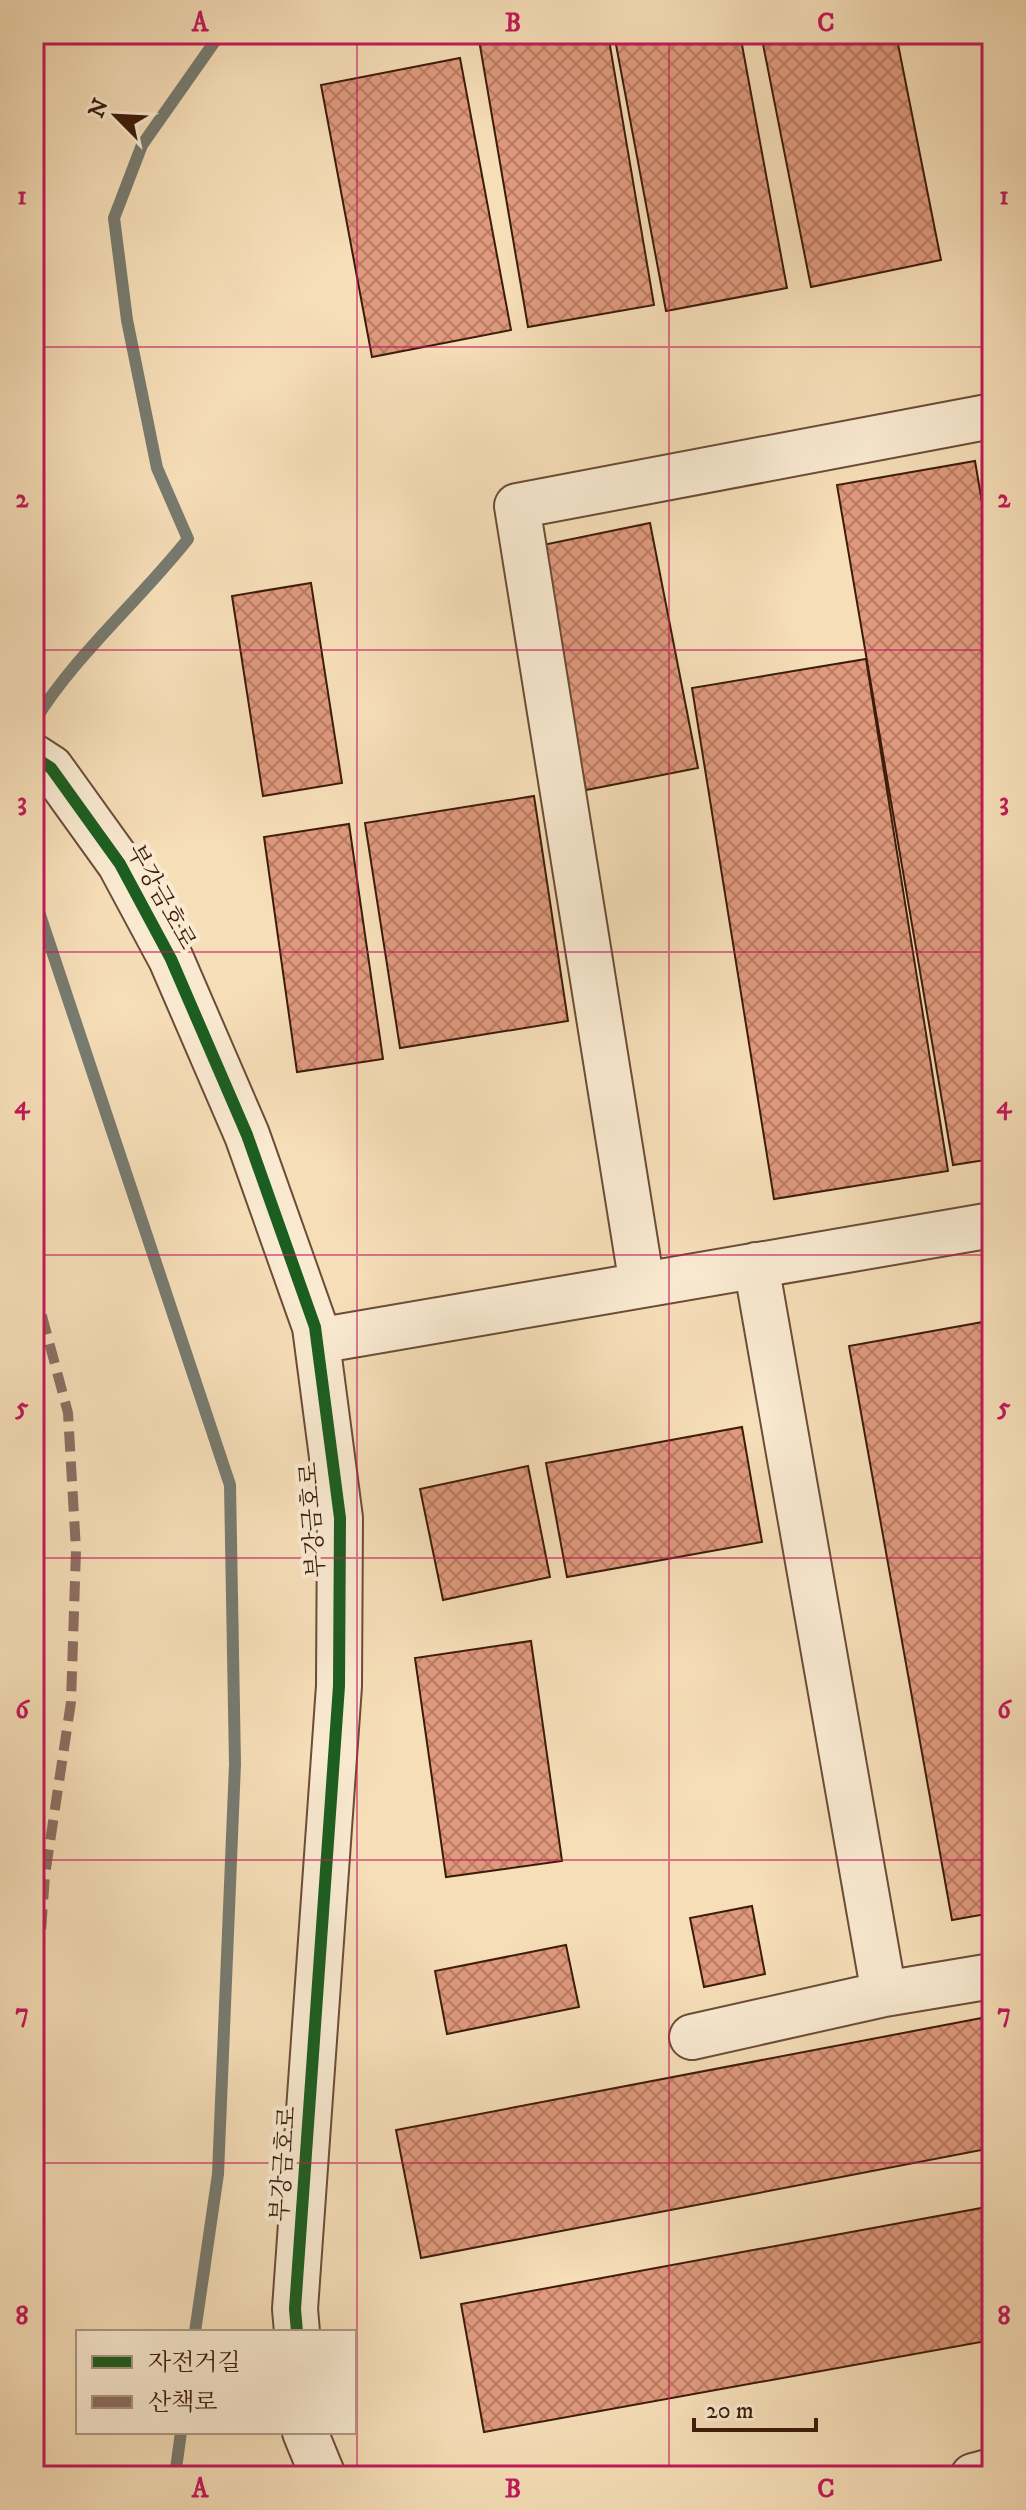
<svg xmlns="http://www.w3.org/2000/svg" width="1026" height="2510" font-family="'IM FELL DW Pica','Noto Serif KR',serif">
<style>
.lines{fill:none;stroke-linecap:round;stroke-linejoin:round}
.stream{stroke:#777b70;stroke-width:12}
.building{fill:url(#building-cross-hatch);stroke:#3d1c0a;stroke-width:2}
.minor-casing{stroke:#6b4c36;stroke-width:48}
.minor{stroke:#f9ead1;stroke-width:44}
.quiet{stroke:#8d6e63;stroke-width:10;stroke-dasharray:20 10;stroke-linecap:butt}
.cycleway-casing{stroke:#f9ead1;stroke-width:17}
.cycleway{stroke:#1b5e20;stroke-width:12}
.grid{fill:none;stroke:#c2185b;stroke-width:2;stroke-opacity:0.55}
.labels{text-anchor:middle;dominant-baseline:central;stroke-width:8;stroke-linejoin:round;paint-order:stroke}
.street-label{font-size:24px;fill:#3d1c0a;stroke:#f9ead1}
.neatline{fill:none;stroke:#c2185b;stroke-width:3}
.grid-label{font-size:26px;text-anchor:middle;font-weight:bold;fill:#c2185b}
</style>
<defs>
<pattern id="building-cross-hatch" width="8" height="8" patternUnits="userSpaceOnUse" patternTransform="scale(2)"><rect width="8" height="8" fill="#e0997d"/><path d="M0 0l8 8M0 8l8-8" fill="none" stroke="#b77c65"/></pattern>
</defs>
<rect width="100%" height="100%" fill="#f6deb8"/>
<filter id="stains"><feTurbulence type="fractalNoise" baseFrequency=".0025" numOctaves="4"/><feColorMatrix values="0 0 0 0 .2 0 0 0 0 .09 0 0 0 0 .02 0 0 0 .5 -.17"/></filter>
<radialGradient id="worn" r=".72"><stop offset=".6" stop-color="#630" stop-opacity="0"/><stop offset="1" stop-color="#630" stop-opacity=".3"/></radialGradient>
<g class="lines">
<!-- stream -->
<path class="stream" d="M34 722C75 655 139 601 188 539L157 468 127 320 114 218 142 145 220 34
M34 897 230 1485 235 1764 218 2174 195 2332
M175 2476 181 2432"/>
</g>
<!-- building -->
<path class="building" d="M478 34H608L654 305 528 327Z
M614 34H740L787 288 666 311Z
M761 34H896L941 260 811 287Z
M460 58 511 330 372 357 321 85Z
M975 461 992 561V1159L953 1165 837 485Z
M650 523 698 768 586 790 538 546Z
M311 583 342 783 263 796 232 596Z
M866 659 948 1171 774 1199 692 688Z
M534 796 568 1021 400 1048 365 823Z
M349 824 383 1059 297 1072 264 837Z
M983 1322 992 1371V1913L952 1920 849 1346Z
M742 1427 762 1542 567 1577 546 1463Z
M528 1466 550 1577 443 1600 420 1489Z
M531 1641 562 1861 446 1877 415 1658Z
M752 1906 765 1974 704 1987 690 1918Z
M566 1945 579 2007 447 2034 435 1971Z
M992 2016V2148L421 2258 396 2130Z
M992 2206V2340L484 2432 461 2304Z"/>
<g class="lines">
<!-- minor casing -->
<g class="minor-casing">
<path id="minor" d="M34 757 51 768 120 864 171 959 247 1135 315 1327 340 1518 339 1686 295 2309 297 2332
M756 1265 884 1994
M642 1285 517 506 992 416
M317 1341 992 1225
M692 2037 884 1994 992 1976
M305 2432 323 2476
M973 2476 992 2471"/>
</g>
<!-- minor -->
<use href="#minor" class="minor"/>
<!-- quiet -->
<path class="quiet" d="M34 1286 68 1413 76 1550 71 1702 45 1875 34 2031"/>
<!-- cycleway casing -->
<g class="cycleway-casing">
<path id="cycleway" d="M34 757 51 768 120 864 171 959 247 1135 315 1327 340 1518 339 1686 295 2309 297 2332"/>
</g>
<!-- cycleway -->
<use href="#cycleway" class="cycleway"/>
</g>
<!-- grid -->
<path class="grid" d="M357 34V2476M669 34V2476M34 347H992M34 650H992M34 952H992M34 1255H992M34 1558H992M34 1860H992M34 2163H992"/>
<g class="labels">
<!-- street labels -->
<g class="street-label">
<text transform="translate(161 897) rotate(61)">부강금호로</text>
<text transform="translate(313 1520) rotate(-94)">부강금호로</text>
<text transform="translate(284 2164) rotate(-86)">부강금호로</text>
</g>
</g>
<!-- margin -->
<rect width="1026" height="2510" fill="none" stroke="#f6deb8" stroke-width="88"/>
<!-- legend -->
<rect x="76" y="2330" width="280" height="104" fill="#f9ead1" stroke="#ae9881" stroke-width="2"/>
<rect x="92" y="2356" width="40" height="12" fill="#1b5e20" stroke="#ae9881" stroke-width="2"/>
<text x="148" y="2370" font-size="24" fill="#3d1c0a">자전거길</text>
<rect x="92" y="2396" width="40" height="12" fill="#8d6e63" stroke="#ae9881" stroke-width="2"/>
<text x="148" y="2410" font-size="24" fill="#3d1c0a">산책로</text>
<!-- north arrow -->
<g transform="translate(116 116) rotate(294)" stroke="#f9ead1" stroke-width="6" paint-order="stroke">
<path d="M0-6L14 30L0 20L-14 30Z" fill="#3d1c0a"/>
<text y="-12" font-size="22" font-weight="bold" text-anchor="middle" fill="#3d1c0a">N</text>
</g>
<!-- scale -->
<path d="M694 2418v12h122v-12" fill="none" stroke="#3d1c0a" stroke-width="4"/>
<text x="706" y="2418" font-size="24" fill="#3d1c0a" stroke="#f9ead1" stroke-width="6" paint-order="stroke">20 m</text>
<rect x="44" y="44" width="938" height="2422" class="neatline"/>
<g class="grid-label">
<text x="200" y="31">A</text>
<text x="513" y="31">B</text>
<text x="826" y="31">C</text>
<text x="22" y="204">1</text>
<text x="1004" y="204">1</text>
<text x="22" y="507">2</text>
<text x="1004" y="507">2</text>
<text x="22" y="810">3</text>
<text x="1004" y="810">3</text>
<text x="22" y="1113">4</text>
<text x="1004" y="1113">4</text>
<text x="22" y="1415">5</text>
<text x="1004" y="1415">5</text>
<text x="22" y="1718">6</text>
<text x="1004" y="1718">6</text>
<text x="22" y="2021">7</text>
<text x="1004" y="2021">7</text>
<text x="22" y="2324">8</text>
<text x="1004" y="2324">8</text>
<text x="200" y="2497">A</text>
<text x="513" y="2497">B</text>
<text x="826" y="2497">C</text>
</g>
<rect width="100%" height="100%" filter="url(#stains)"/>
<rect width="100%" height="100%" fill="url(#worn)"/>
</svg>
